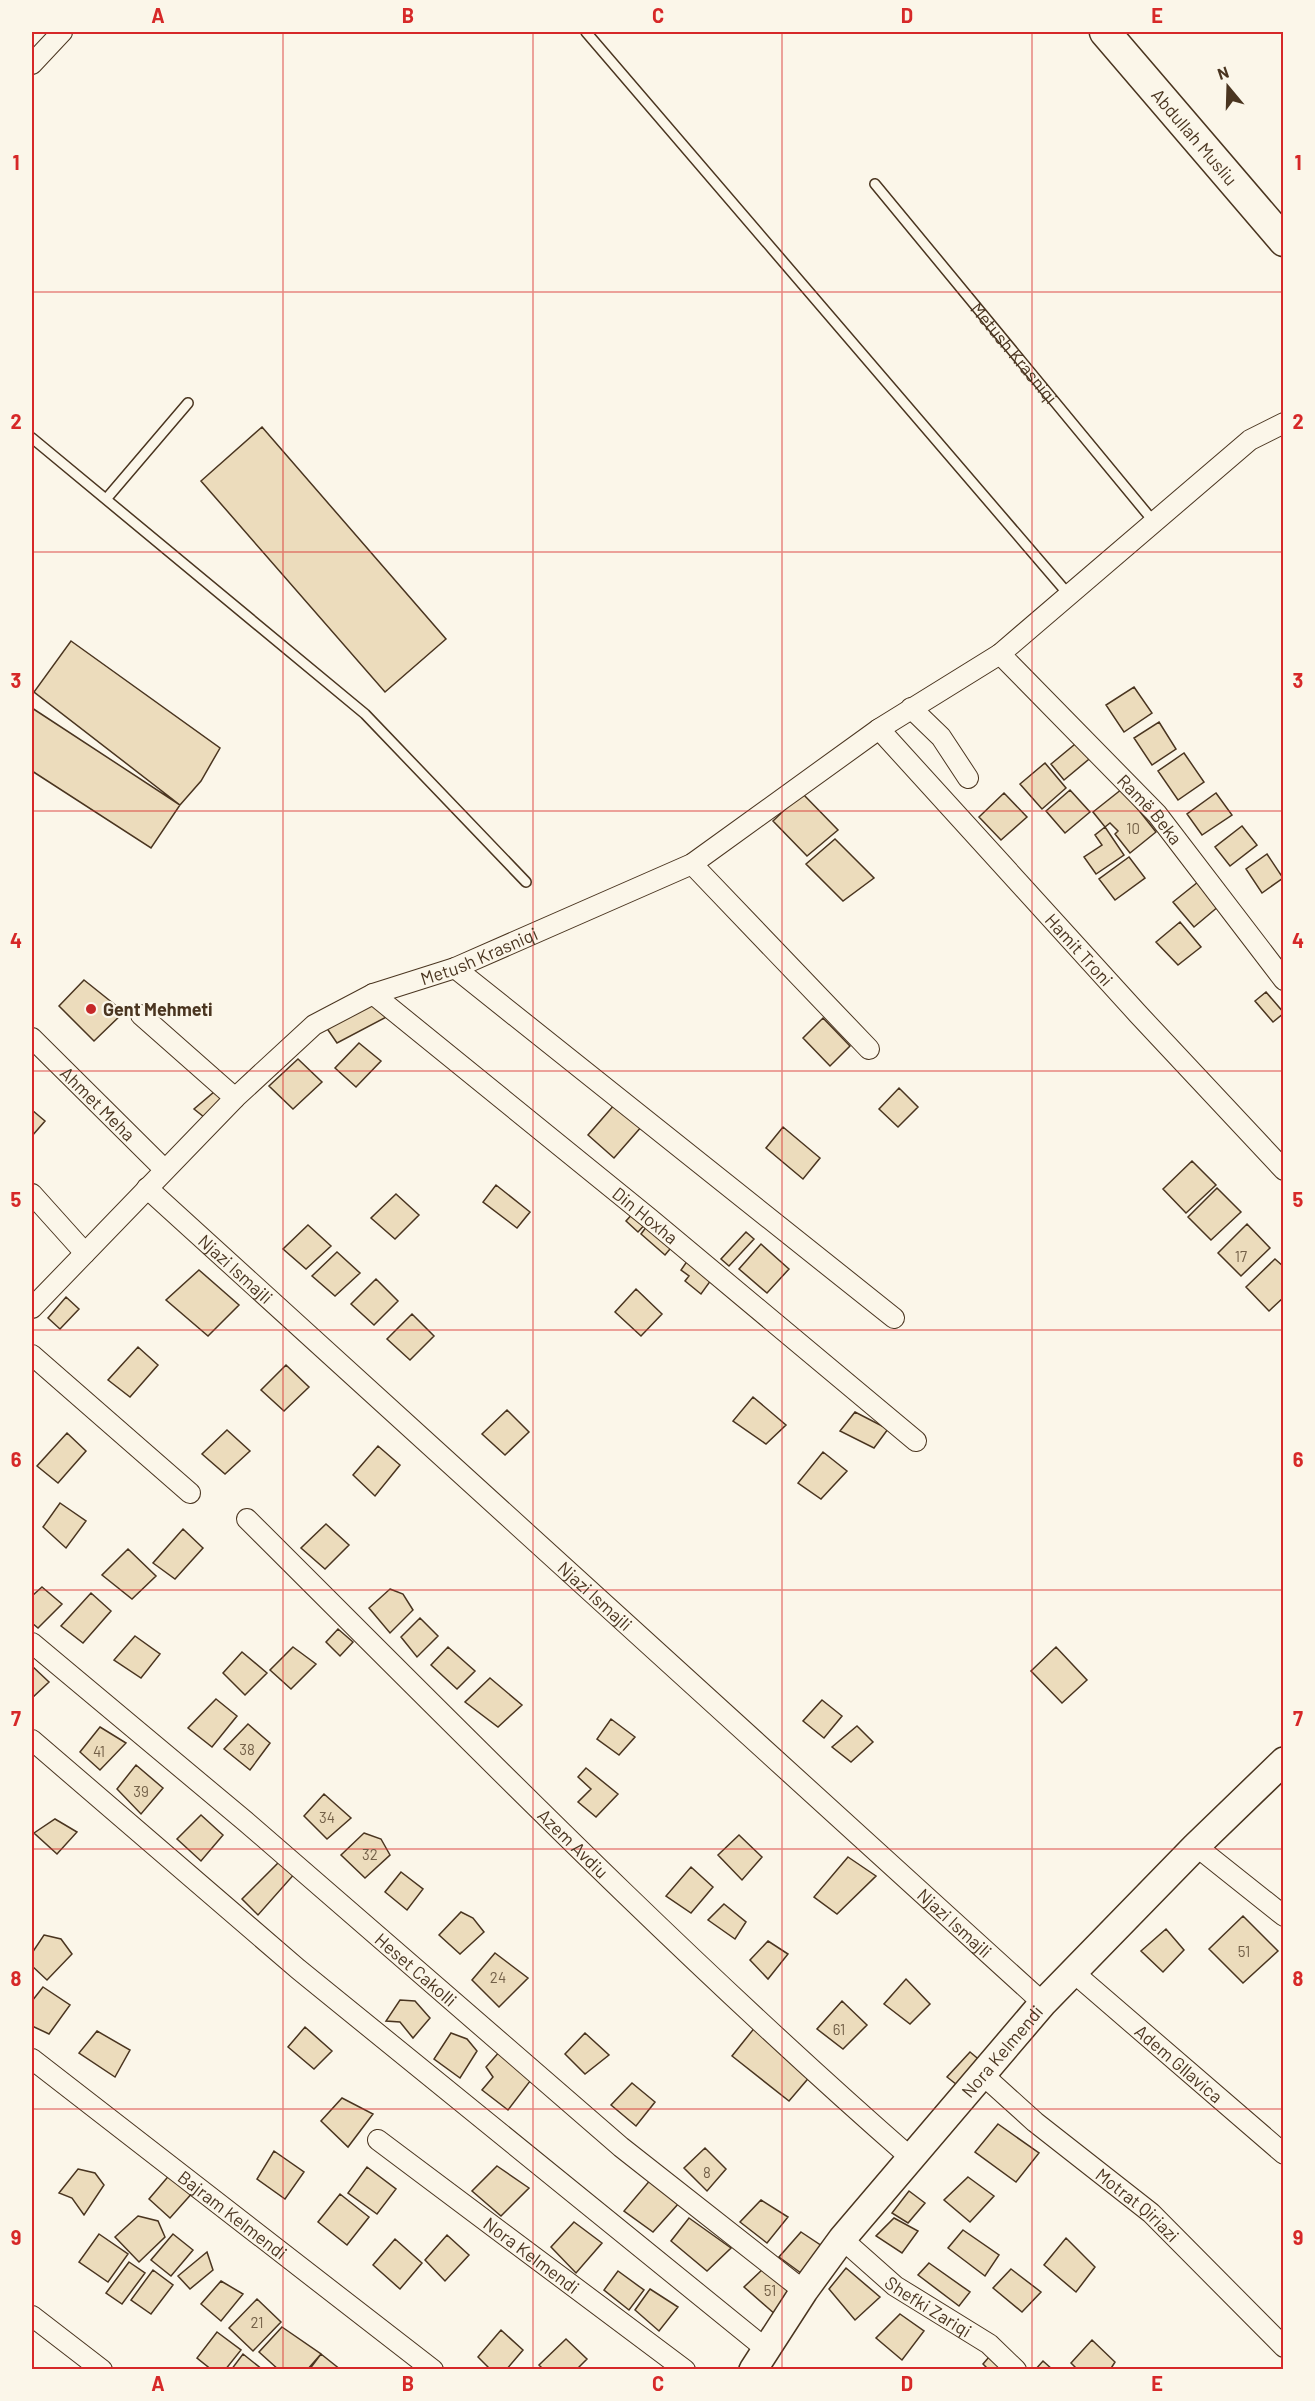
<svg xmlns="http://www.w3.org/2000/svg" width="1315" height="2401" font-family="Barlow,sans-serif">
<style>
.building{fill:#ecdcbc;stroke:#4a3520;stroke-width:1.5}
.lines{fill:none;stroke-linecap:round;stroke-linejoin:round}
.lane-casing{stroke:#4a3520;stroke-width:12}
.street-casing{stroke:#4a3520;stroke-width:22}
.secondary-casing{stroke:#4a3520;stroke-width:30}
.primary-casing{stroke:#4a3520;stroke-width:33}
.lane{stroke:#fbf6e9;stroke-width:9}
.street{stroke:#fbf6e9;stroke-width:20}
.secondary{stroke:#fbf6e9;stroke-width:27}
.primary{stroke:#fbf6e9;stroke-width:30}
.grid{fill:none;stroke:#d62828;stroke-width:1.5;stroke-opacity:0.55}
.poi-dot{fill:#c62828;stroke:#fbf6e9;stroke-width:2}
.labels{text-anchor:middle;dominant-baseline:central;stroke-width:4.5;stroke-linejoin:round;paint-order:stroke}
.number-label{font-size:15px;fill:#725f47}
.street-label{font-size:18px;fill:#4a3520;stroke:#fbf6e9}
.poi-label{font-size:18px;font-weight:bold;fill:#4a3520;stroke:#fbf6e9;text-anchor:start}
.neatline{fill:none;stroke:#d62828;stroke-width:2}
.grid-label{font-size:20px;text-anchor:middle;font-weight:bold;fill:#d62828}
</style>
<rect width="100%" height="100%" fill="#fbf6e9"/>
<!-- building -->
<path class="building" d="M262 427 446 639 385 692 201 481Z
M71 641 220 748 201 781 180 805 34 692Z
M1134 687 1152 713 1124 732 1106 705Z
M32 708 180 805 151 848 32 771Z
M1159 722 1176 749 1152 765 1134 738Z
M1080 740 1094 755 1064 780 1051 764Z
M1184 753 1204 782 1178 800 1158 771Z
M1045 763 1066 788 1042 809 1020 784Z
M1122 789 1156 832 1130 853 1115 834 1118 831 1110 823 1105 827 1093 812Z
M1070 790 1090 812 1065 833 1046 811Z
M802 793 838 830 807 856 773 821Z
M1004 793 1027 817 1001 840 979 817Z
M1216 793 1232 815 1202 835 1187 814Z
M1242 826 1257 845 1230 866 1215 847Z
M1105 827 1124 855 1096 874 1084 857 1102 845 1095 835Z
M835 839 874 878 843 901 806 864Z
M1267 854 1283 878 1262 893 1246 869Z
M1129 857 1145 878 1115 900 1099 879Z
M1198 882 1219 906 1194 927 1173 902Z
M1180 922 1201 947 1178 965 1156 942Z
M84 980 124 1012 94 1041 59 1006Z
M1266 992 1284 1013 1273 1022 1255 1001Z
M379 1001 392 1014 337 1043 326 1027Z
M823 1018 850 1046 830 1066 803 1038Z
M359 1043 381 1061 356 1087 335 1068Z
M298 1059 322 1082 293 1109 269 1086Z
M899 1088 918 1107 898 1127 879 1109Z
M214 1092 223 1099 204 1117 194 1109Z
M615 1104 642 1126 614 1158 588 1135Z
M32 1110 45 1121 32 1136Z
M783 1127 820 1158 803 1179 766 1148Z
M1192 1161 1216 1185 1186 1213 1163 1189Z
M496 1185 530 1212 517 1228 483 1202Z
M1217 1188 1241 1212 1211 1240 1188 1217Z
M396 1194 419 1215 395 1239 371 1218Z
M636 1210 648 1221 638 1232 626 1221Z
M650 1222 675 1243 665 1255 641 1234Z
M1247 1224 1270 1248 1241 1276 1218 1253Z
M308 1225 331 1246 306 1269 283 1249Z
M746 1232 754 1239 729 1266 721 1259Z
M761 1244 789 1269 767 1293 739 1269Z
M337 1252 360 1273 335 1296 312 1276Z
M690 1257 714 1276 701 1294 685 1281 689 1276 681 1270Z
M1275 1259 1284 1267V1297L1269 1311 1246 1287Z
M199 1270 239 1305 208 1336 166 1300Z
M376 1279 398 1301 374 1325 351 1304Z
M636 1289 662 1314 641 1336 615 1312Z
M66 1297 79 1309 60 1329 48 1318Z
M412 1314 434 1336 410 1360 387 1339Z
M138 1347 158 1365 130 1397 108 1380Z
M286 1365 309 1387 284 1411 261 1390Z
M753 1397 786 1425 766 1444 733 1421Z
M507 1410 529 1432 505 1455 482 1434Z
M855 1412 888 1429 874 1448 840 1431Z
M227 1430 250 1451 225 1474 202 1454Z
M67 1433 86 1451 58 1483 37 1466Z
M378 1446 400 1465 375 1496 353 1475Z
M823 1452 847 1471 821 1499 798 1483Z
M60 1503 86 1521 66 1548 43 1527Z
M326 1524 349 1545 325 1569 301 1548Z
M183 1529 203 1548 175 1579 153 1563Z
M128 1549 156 1576 132 1599 102 1575Z
M42 1587 62 1604 38 1628 32 1623V1596Z
M390 1589 403 1594 413 1610 390 1633 369 1608Z
M91 1593 111 1611 83 1643 61 1626Z
M420 1618 438 1636 417 1657 401 1637Z
M338 1629 353 1642 340 1656 326 1642Z
M135 1636 160 1654 141 1678 114 1660Z
M293 1647 316 1664 291 1689 270 1670Z
M448 1647 475 1671 457 1689 431 1665Z
M1056 1647 1087 1680 1062 1703 1031 1671Z
M242 1652 267 1673 245 1695 223 1673Z
M32 1666 49 1682 32 1698Z
M490 1678 522 1705 498 1727 465 1702Z
M216 1699 237 1716 212 1747 188 1728Z
M822 1700 842 1716 824 1738 803 1721Z
M611 1719 635 1737 619 1755 597 1739Z
M248 1724 270 1743 250 1770 224 1749Z
M857 1726 873 1742 851 1762 832 1747Z
M100 1727 126 1743 100 1770 80 1752Z
M136 1765 163 1788 141 1814 117 1789Z
M586 1768 618 1794 596 1817 578 1802 591 1789 578 1777Z
M324 1794 351 1818 327 1839 304 1816Z
M201 1815 223 1835 201 1861 177 1839Z
M55 1819 77 1832 57 1854 34 1833Z
M364 1833 381 1839 390 1855 365 1878 341 1855Z
M739 1835 762 1857 742 1880 718 1855Z
M848 1857 876 1876 837 1914 814 1897Z
M281 1860 297 1871 258 1915 242 1899Z
M691 1867 713 1887 691 1913 666 1896Z
M401 1872 423 1889 407 1910 385 1892Z
M724 1904 746 1922 735 1939 708 1920Z
M461 1912 473 1918 484 1932 460 1954 439 1935Z
M1243 1916 1278 1951 1243 1983 1209 1949Z
M1166 1929 1184 1950 1163 1972 1141 1951Z
M44 1935 61 1939 72 1954 47 1980 32 1966V1953Z
M768 1941 788 1954 768 1979 750 1960Z
M495 1953 528 1978 499 2007 472 1980Z
M906 1979 930 2004 910 2024 884 2004Z
M43 1987 70 2005 49 2034 32 2026V2001Z
M400 2000 415 2001 430 2018 413 2038 400 2022 386 2021Z
M842 2001 867 2025 843 2049 817 2029Z
M756 2026 812 2074 789 2101 732 2056Z
M305 2027 332 2051 314 2069 288 2047Z
M97 2031 130 2050 115 2077 79 2053Z
M451 2033 467 2039 477 2051 460 2078 434 2059Z
M585 2033 609 2055 585 2074 565 2054Z
M501 2050 534 2076 508 2110 482 2090 493 2077 486 2067Z
M970 2052 982 2062 961 2088 947 2077Z
M632 2083 655 2102 636 2126 611 2105Z
M342 2098 373 2114 348 2147 321 2121Z
M998 2124 1039 2153 1016 2182 975 2152Z
M705 2148 726 2169 707 2191 684 2168Z
M274 2151 304 2172 285 2199 257 2179Z
M497 2166 529 2188 501 2216 472 2191Z
M367 2167 396 2189 377 2214 348 2193Z
M78 2169 95 2173 104 2185 84 2215 72 2198 59 2193Z
M172 2172 194 2191 170 2218 149 2199Z
M968 2177 994 2196 970 2222 944 2200Z
M652 2178 679 2203 653 2232 624 2211Z
M909 2191 925 2203 908 2223 892 2213Z
M340 2194 369 2217 347 2245 318 2222Z
M761 2200 788 2217 767 2243 740 2222Z
M138 2216 158 2221 165 2237 139 2262 115 2237Z
M689 2218 731 2248 707 2271 671 2241Z
M894 2218 918 2231 902 2253 876 2236Z
M574 2222 602 2243 576 2273 551 2247Z
M963 2230 999 2255 985 2276 948 2248Z
M801 2232 825 2248 805 2276 779 2257Z
M99 2234 128 2254 108 2282 79 2262Z
M173 2234 193 2250 171 2276 151 2260Z
M447 2235 469 2255 445 2281 425 2260Z
M1066 2238 1095 2267 1076 2292 1044 2265Z
M395 2239 422 2263 400 2289 373 2265Z
M207 2252 213 2270 190 2289 178 2276Z
M129 2262 145 2273 122 2304 106 2293Z
M929 2263 970 2292 959 2306 918 2275Z
M765 2267 795 2290 776 2315 744 2287Z
M846 2268 880 2297 855 2320 829 2289Z
M1011 2269 1041 2292 1022 2312 993 2288Z
M153 2270 173 2285 151 2314 131 2300Z
M618 2271 644 2290 629 2310 604 2290Z
M221 2281 243 2294 221 2321 201 2304Z
M650 2289 678 2307 659 2331 635 2310Z
M257 2299 281 2322 253 2351 229 2328Z
M900 2314 924 2331 902 2360 876 2338Z
M282 2327 321 2354 307 2370H279L259 2352Z
M501 2330 523 2350 506 2370H491L478 2357Z
M217 2332 241 2350 225 2370H212L197 2358Z
M566 2339 587 2359 576 2370H544L539 2365Z
M1092 2340 1115 2362 1110 2370H1078L1071 2363Z
M243 2354 263 2370H231Z
M321 2354 341 2370H309Z
M989 2357 1006 2370H989L983 2364Z
M1043 2361 1053 2370H1035Z"/>
<g class="lines">
<!-- lane casing -->
<g class="lane-casing">
<g id="lane">
<path d="M586 32 1069 595"/>
<path id="s1" d="M875 184 1154 522"/>
<path d="M32 438 365 714 526 882"/>
<path d="M107 498 188 403"/>
</g>
</g>
<!-- street casing -->
<g class="street-casing">
<g id="street">
<path d="M32 64 62 32"/>
<path id="s2" d="M1000 654 1157 814 1284 980"/>
<path d="M911 708 941 737 968 778"/>
<path id="s3" d="M879 729 1138 1014 1284 1170"/>
<path d="M692 864 869 1049"/>
<path d="M455 968 894 1318"/>
<path id="s4" d="M373 994 649 1218 916 1441"/>
<path d="M141 1015 235 1098"/>
<path id="s5" d="M32 1038 164 1169"/>
<path id="s6" d="M147 1188 1043 2003"/>
<path d="M32 1194 85 1253"/>
<path id="s7" d="M32 1308 235 1098 314 1025 373 994 455 968 692 864 879 729 1000 654 1250 440 1284 423"/>
<path d="M32 1355 190 1493"/>
<path id="s8" d="M247 1519C465 1736 680 1956 911 2158"/>
<path id="s9" d="M32 1643 245 1821 621 2147 804 2291"/>
<path d="M32 1740 298 1969 766 2349"/>
<path d="M1196 1846 1284 1916"/>
<path id="s10" d="M1073 1972 1284 2154"/>
<path id="s11" d="M32 2059 433 2370"/>
<path id="s12" d="M983 2075 1035 2122 1151 2213 1284 2347"/>
<path id="s13" d="M378 2140 685 2370"/>
<path id="s14" d="M842 2239 895 2286 989 2344 1016 2370"/>
<path d="M32 2316 102 2370"/>
</g>
</g>
<!-- secondary casing -->
<g class="secondary-casing">
<g id="secondary">
<path id="s15" d="M753 2370 804 2291 842 2239 1043 2003 1196 1846 1284 1761"/>
</g>
</g>
<!-- primary casing -->
<g class="primary-casing">
<g id="primary">
<path id="s16" d="M1105 32 1284 241"/>
</g>
</g>
<!-- lane -->
<use href="#lane" class="lane"/>
<!-- street -->
<use href="#street" class="street"/>
<!-- secondary -->
<use href="#secondary" class="secondary"/>
<!-- primary -->
<use href="#primary" class="primary"/>
</g>
<!-- grid -->
<path class="grid" d="M283 32V2370M533 32V2370M782 32V2370M1032 32V2370M32 292H1284M32 552H1284M32 811H1284M32 1071H1284M32 1330H1284M32 1590H1284M32 1849H1284M32 2109H1284"/>
<!-- markers -->
<circle class="poi-dot" cx="91" cy="1009" r="6"/>
<g class="labels">
<!-- number labels -->
<g class="number-label">
<text x="1133" y="828">10</text>
<text x="1241" y="1256">17</text>
<text x="247" y="1749">38</text>
<text x="99" y="1751">41</text>
<text x="141" y="1791">39</text>
<text x="327" y="1817">34</text>
<text x="370" y="1854">32</text>
<text x="1244" y="1951">51</text>
<text x="498" y="1977">24</text>
<text x="839" y="2029">61</text>
<text x="707" y="2172">8</text>
<text x="770" y="2290">51</text>
<text x="257" y="2322">21</text>
</g>
<!-- street labels -->
<g class="street-label">
<text stroke="none"><textPath href="#s16" startOffset="138">Abdullah Musliu</textPath></text>
<text stroke="none"><textPath href="#s1" startOffset="219">Metush Krasniqi</textPath></text>
<text stroke="none"><textPath href="#s2" startOffset="216">Ramë Beka</textPath></text>
<text stroke="none"><textPath href="#s3" startOffset="298">Hamit Troni</textPath></text>
<text stroke="none"><textPath href="#s7" startOffset="579">Metush Krasniqi</textPath></text>
<text stroke="none"><textPath href="#s5" startOffset="93">Ahmet Meha</textPath></text>
<text stroke="none"><textPath href="#s4" startOffset="351">Din Hoxha</textPath></text>
<text stroke="none"><textPath href="#s6" startOffset="120">Njazi Ismajli</textPath></text>
<text stroke="none"><textPath href="#s6" startOffset="606">Njazi Ismajli</textPath></text>
<text stroke="none"><textPath href="#s8" startOffset="460">Azem Avdiu</textPath></text>
<text stroke="none"><textPath href="#s6" startOffset="1092">Njazi Ismajli</textPath></text>
<text stroke="none"><textPath href="#s9" startOffset="504">Heset Cakolli</textPath></text>
<text stroke="none"><textPath href="#s15" startOffset="405">Nora Kelmendi</textPath></text>
<text stroke="none"><textPath href="#s10" startOffset="140">Adem Gllavica</textPath></text>
<text stroke="none"><textPath href="#s12" startOffset="202">Motrat Qiriazi</textPath></text>
<text stroke="none"><textPath href="#s11" startOffset="254">Bajram Kelmendi</textPath></text>
<text stroke="none"><textPath href="#s13" startOffset="192">Nora Kelmendi</textPath></text>
<text stroke="none"><textPath href="#s14" startOffset="110">Shefki Zariqi</textPath></text>
</g>
<!-- poi labels -->
<g class="poi-label">
<text x="103" y="1009">Gent Mehmeti</text>
</g>
</g>
<!-- border -->
<rect width="1315" height="2401" fill="none" stroke="#fbf6e9" stroke-width="66"/>
<!-- north arrow -->
<g transform="translate(1228 87) rotate(341)" stroke="#fbf6e9" stroke-width="4.5" paint-order="stroke">
<path d="M0-4.5L10 22L0 15L-10 22Z" fill="#4a3520"/>
<text y="-9" font-size="16" font-weight="bold" text-anchor="middle" fill="#4a3520">N</text>
</g>
<rect x="33" y="33" width="1249" height="2335" class="neatline"/>
<g class="grid-label">
<text x="158" y="23">A</text>
<text x="408" y="23">B</text>
<text x="658" y="23">C</text>
<text x="907" y="23">D</text>
<text x="1157" y="23">E</text>
<text x="16" y="170">1</text>
<text x="1298" y="170">1</text>
<text x="16" y="429">2</text>
<text x="1298" y="429">2</text>
<text x="16" y="688">3</text>
<text x="1298" y="688">3</text>
<text x="16" y="948">4</text>
<text x="1298" y="948">4</text>
<text x="16" y="1207">5</text>
<text x="1298" y="1207">5</text>
<text x="16" y="1467">6</text>
<text x="1298" y="1467">6</text>
<text x="16" y="1726">7</text>
<text x="1298" y="1726">7</text>
<text x="16" y="1986">8</text>
<text x="1298" y="1986">8</text>
<text x="16" y="2245">9</text>
<text x="1298" y="2245">9</text>
<text x="158" y="2391">A</text>
<text x="408" y="2391">B</text>
<text x="658" y="2391">C</text>
<text x="907" y="2391">D</text>
<text x="1157" y="2391">E</text>
</g>
</svg>
